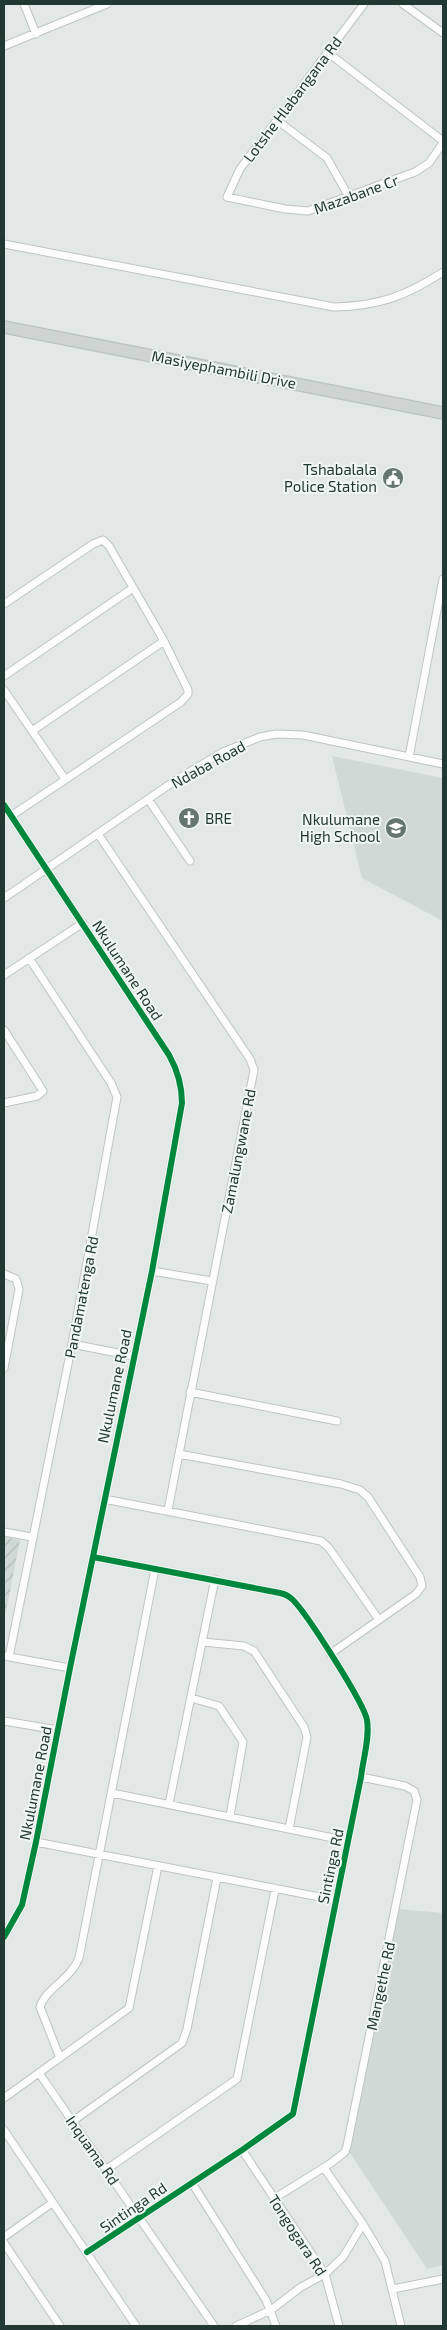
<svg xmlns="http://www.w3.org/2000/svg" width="447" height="2330" font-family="'Exo 2',sans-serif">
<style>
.built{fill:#d0d9d5}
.industrial{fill:url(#industrial-furrows)}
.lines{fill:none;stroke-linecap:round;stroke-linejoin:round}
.street-casing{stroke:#bfc4c2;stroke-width:9}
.primary-casing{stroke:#bcc4c1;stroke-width:14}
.street{stroke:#fbfcfb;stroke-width:7}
.primary{stroke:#cdd4d2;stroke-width:11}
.cycleway-casing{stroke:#f0f7f3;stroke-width:9}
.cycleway{stroke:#00873e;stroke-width:6}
.labels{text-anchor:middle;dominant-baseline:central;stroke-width:4;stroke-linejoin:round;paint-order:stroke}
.street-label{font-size:15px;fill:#223933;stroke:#f0f7f3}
.poi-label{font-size:15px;fill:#223933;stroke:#f0f7f3;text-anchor:end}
</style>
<defs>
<pattern id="industrial-furrows" width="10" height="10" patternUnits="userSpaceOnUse" patternTransform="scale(1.25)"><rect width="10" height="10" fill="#d0d9d5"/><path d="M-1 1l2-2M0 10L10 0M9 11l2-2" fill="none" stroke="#b2bbb7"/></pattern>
</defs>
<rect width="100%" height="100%" fill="#e2e8e5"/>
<!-- built -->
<path class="built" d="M332 756 443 778V921L362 878Z
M399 1909 443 1913V2265L427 2269 348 2150Z"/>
<!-- industrial -->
<path class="industrial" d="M4 1537 20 1540 4 1621Z"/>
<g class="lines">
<!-- street casing -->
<g class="street-casing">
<path id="street" d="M24 4 36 34
M364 4 240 169 227 197 285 209 308 211 415 172 429 163 443 143
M403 4 443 33
M4 46 107 4
M327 52 443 141
M278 121 327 158 349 197
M4 244 334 307C379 306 406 296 443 272
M4 604 93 544 103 540 109 546 164 641 188 690V694L181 702 11 816
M4 676 133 588
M4 690 65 779
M32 731 164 641
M409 757 443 579
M148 799 190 861
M4 805 169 1055C178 1071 182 1085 182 1103L152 1271 70 1668 36 1842 22 1905 4 1937
M98 834 250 1059 254 1070 168 1510
M4 898 176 780 223 752 260 737 276 734 303 735 443 764
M4 975 83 923
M4 1030 43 1091 37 1096 4 1103
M152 1271 212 1281
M4 1274 16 1279 19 1289 4 1368
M72 1344 133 1356
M190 1392 337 1421
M179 1454 341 1484 360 1490 368 1497 420 1577 422 1586 416 1594 330 1654
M104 1499 321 1541 329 1548 379 1620
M4 1532 32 1537
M203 1642 244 1646 254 1651 304 1727 307 1737 289 1829
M4 1656 70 1668
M9 1657 72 1344 117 1097 111 1083 29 958
M191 1698 219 1706 243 1742 230 1816
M4 1721 58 1730
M112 1793 348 1841
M169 1804 215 1579
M36 1842 335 1900
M60 2058 40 2007C45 1989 71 1979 79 1958L155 1569
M39 2073 214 2326
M4 2098 129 2008 158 1866
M73 2121 182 2043 187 2029 217 1878
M4 2130 136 2326
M242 2150 325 2274 339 2326
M324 2168 363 2224 385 2261 401 2326
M107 2169 237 2079 275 1890
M192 2183 266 2300 276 2326
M275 2198 331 2163 345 2152 347 2146 417 1800 414 1791 405 1786 361 1777
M4 2237 52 2203
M4 2243 60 2326
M87 2252 242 2150 293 2114 361 1777C363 1759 370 1738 367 1720 364 1703 307 1614 293 1600 289 1596 285 1594 280 1593L93 1557
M393 2289 443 2279
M236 2326 271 2310 301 2287 325 2274 343 2257 363 2224"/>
</g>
<!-- primary casing -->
<g class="primary-casing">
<path id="primary" d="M4 327 443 413"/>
</g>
<!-- street -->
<use href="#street" class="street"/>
<!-- primary -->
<use href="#primary" class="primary"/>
<!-- cycleway casing -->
<g class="cycleway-casing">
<path id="cycleway" d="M4 805 169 1055C178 1071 182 1085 182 1103L152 1271 70 1668 36 1842 22 1905 4 1937
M87 2252 242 2150 293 2114 361 1777C363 1759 370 1738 367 1720 364 1703 307 1614 293 1600 289 1596 285 1594 280 1593L93 1557"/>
</g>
<!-- cycleway -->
<use href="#cycleway" class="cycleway"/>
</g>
<!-- icons -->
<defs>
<g id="civic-disc" transform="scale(1.125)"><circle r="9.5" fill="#657671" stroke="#f0f7f3"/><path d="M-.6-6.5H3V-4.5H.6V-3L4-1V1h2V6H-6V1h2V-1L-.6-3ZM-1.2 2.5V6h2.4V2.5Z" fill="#fff"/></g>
<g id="church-disc" transform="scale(1.125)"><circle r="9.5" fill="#657671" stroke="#f0f7f3"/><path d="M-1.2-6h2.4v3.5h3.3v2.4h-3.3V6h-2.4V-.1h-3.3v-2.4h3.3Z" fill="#fff"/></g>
<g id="school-disc" transform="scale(1.125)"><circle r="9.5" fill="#657671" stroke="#f0f7f3"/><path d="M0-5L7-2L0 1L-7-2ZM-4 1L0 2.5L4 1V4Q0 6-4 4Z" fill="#fff"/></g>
</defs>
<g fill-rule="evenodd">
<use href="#civic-disc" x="393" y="478"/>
<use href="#church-disc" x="189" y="818"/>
<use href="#school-disc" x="396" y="828"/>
</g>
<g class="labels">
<!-- street labels -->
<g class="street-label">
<text transform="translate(292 99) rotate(-53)">Lotshe Hlabangana Rd</text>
<text transform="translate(356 194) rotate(-20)">Mazabane Cr</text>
<text transform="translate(224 369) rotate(11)">Masiyephambili Drive</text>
<text transform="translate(208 764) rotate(-29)">Ndaba Road</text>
<text transform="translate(128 970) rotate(57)">Nkulumane Road</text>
<text transform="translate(238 1151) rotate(-79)">Zamalungwane Rd</text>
<text transform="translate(81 1297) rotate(-79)">Pandamatenga Rd</text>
<text transform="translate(114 1386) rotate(-78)">Nkulumane Road</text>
<text transform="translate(35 1783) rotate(-79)">Nkulumane Road</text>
<text transform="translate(330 1866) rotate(-78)">Sintinga Rd</text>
<text transform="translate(380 1986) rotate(-78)">Mangethe Rd</text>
<text transform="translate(93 2150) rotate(55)">Inquama Rd</text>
<text transform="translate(133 2207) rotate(-34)">Sintinga Rd</text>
<text transform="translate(298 2235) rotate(57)">Tongogara Rd</text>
</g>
<!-- poi labels -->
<g class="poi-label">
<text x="377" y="469">Tshabalala<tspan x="377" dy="17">Police Station</tspan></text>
<text x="205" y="818" text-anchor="start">BRE</text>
<text x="380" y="819">Nkulumane<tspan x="380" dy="17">High School</tspan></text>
</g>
</g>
<!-- border -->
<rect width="447" height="2330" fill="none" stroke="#223933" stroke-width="10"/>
</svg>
